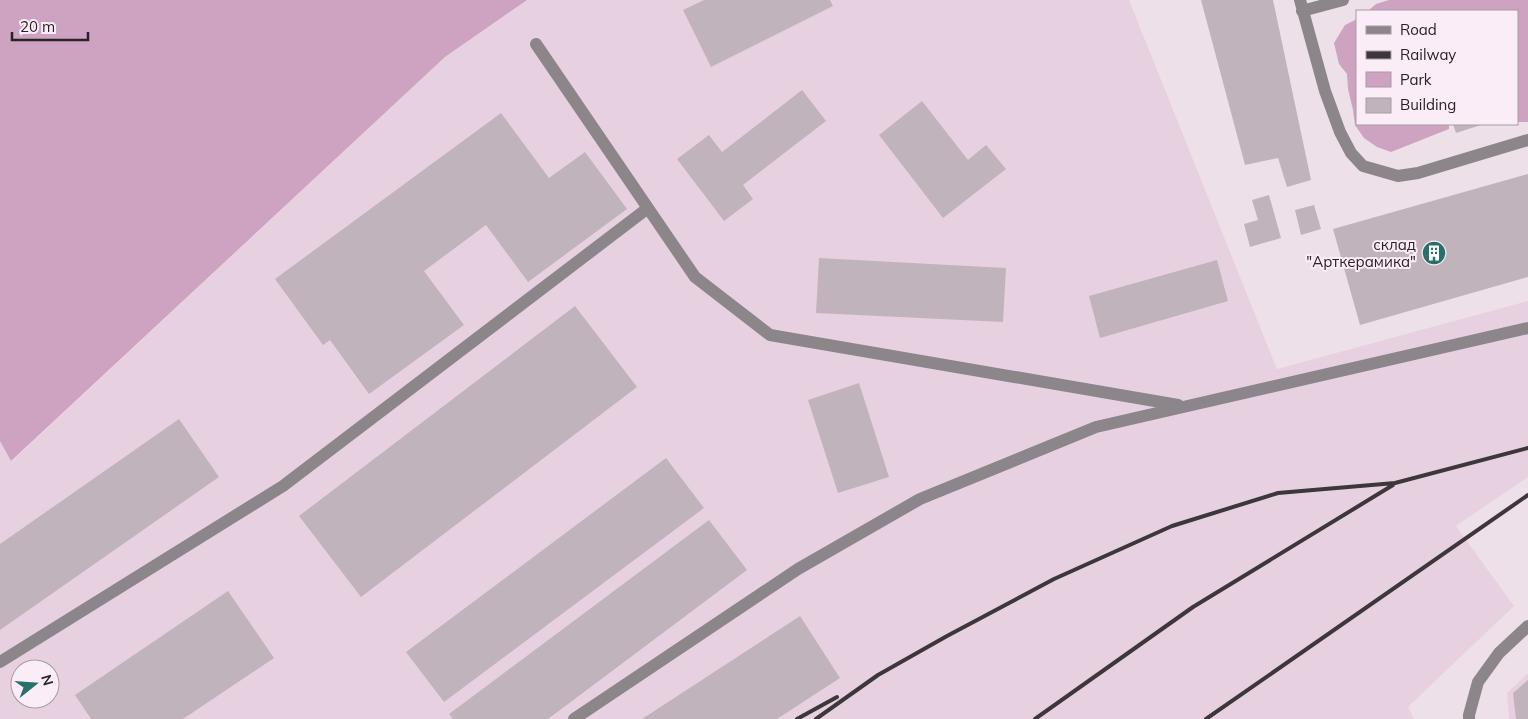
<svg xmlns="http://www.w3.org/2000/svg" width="1528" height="719" font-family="Mulish,sans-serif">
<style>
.built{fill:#e7d1e0;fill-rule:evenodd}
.green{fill:#cea2c1}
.building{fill:#c1b3bc}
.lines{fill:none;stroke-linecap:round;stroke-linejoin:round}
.minor{stroke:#8c868a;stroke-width:12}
.rail{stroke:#3d373b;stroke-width:4}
.labels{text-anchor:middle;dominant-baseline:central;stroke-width:4;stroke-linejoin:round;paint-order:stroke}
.poi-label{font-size:15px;fill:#282326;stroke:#fbedf7;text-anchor:end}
</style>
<rect width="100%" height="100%" fill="#eee0e9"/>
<!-- built -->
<path class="built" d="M527 0H1129L1277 369 1528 301V477L1456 526 1514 606 1408 707 1414 719H0V441L12 461 445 57ZM20 669H50V699H20Z
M1528 673V719H1509L1507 693Z"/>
<!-- green -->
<path class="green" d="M0 0H527L445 57 11 461 0 441Z
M1389 0H1528V122H1517V11H1368L1376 4Z
M1357 19V124H1449V129L1391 152 1377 147 1364 138 1355 125 1353 110 1348 89 1347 74 1339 64 1334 43 1345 25Z"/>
<!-- building -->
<path class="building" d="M704 0H830L833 6 711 67 683 10Z
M1201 0H1273L1311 180 1287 187 1278 158 1245 165Z
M802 90 826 121 743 185 753 199 724 221 677 159 709 135 722 152Z
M922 101 968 160 986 145 1006 169 943 218 879 135Z
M501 113 549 178 585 152 627 209 528 282 486 225 424 271 464 325 369 394 330 340 323 345 275 279Z
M1453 124H1484L1456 133Z
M1528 174V277L1360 325 1333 229Z
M1269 195 1281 238 1250 247 1244 224 1258 220 1252 200Z
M1314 205 1321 229 1301 235 1295 210Z
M819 258 1006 268 1003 322 816 313Z
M1217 260 1228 301 1100 338 1089 296Z
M575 306 637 387 361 597 299 516Z
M859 383 889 477 838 493 808 400Z
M179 419 219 477 0 630V544Z
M666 458 704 508 444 702 406 652Z
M709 520 747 570 548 719H453L449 714Z
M228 591 274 658 183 719H91L75 695Z
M800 616 840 678 777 719H642Z
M1528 680V719H1516L1513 693Z"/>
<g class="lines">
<!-- minor -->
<path class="minor" d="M1300 0 1325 91 1340 132 1351 153 1363 166 1398 176 1418 173 1528 140
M1302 11 1343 0
M536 44 695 277 770 335 1178 405
M0 662 283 486 648 208
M574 719 798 569 920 499 1096 427 1528 328
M1469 719V715L1478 682 1499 653 1528 626"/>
<!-- rail -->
<path class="rail" d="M797 719 837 697
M816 719 878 675 947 636 1054 579 1172 526 1278 493 1395 483 1528 448
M1035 719 1193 607 1393 485
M1206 719 1528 495"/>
</g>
<!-- icons -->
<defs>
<g id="building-disc" transform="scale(1.25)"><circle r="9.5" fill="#28706a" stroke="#fbedf7"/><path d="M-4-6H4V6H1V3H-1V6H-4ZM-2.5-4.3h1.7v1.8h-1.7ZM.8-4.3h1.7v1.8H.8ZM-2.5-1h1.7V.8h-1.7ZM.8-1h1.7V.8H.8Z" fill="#fff"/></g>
</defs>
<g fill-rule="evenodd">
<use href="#building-disc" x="1434" y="253"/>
</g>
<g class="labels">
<!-- poi labels -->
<g class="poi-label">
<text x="1416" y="244">склад<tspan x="1416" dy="17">"Арткерамика"</tspan></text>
</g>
</g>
<!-- legend -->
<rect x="1356" y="10" width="162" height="115" fill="#fbedf7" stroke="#a79ca3"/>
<rect x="1366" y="26" width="25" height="8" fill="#8c868a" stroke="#a79ca3"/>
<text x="1400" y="35" font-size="15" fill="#282326">Road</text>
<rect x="1366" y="51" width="25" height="8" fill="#3d373b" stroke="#a79ca3"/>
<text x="1400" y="60" font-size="15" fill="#282326">Railway</text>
<rect x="1366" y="72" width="25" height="15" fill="#cea2c1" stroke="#a79ca3"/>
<text x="1400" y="85" font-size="15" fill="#282326">Park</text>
<rect x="1366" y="98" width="25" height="15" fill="#c1b3bc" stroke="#a79ca3"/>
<text x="1400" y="110" font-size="15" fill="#282326">Building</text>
<!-- north arrow -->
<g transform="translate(35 684) rotate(73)"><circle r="24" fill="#fbedf7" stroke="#a79ca3"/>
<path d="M0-4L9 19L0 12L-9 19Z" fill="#28706a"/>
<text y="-8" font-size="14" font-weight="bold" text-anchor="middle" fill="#282326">N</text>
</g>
<!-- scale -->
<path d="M12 32v8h76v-8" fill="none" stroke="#282326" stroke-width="2.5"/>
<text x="20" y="32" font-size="15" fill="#282326" stroke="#fbedf7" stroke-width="4" paint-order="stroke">20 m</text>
</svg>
